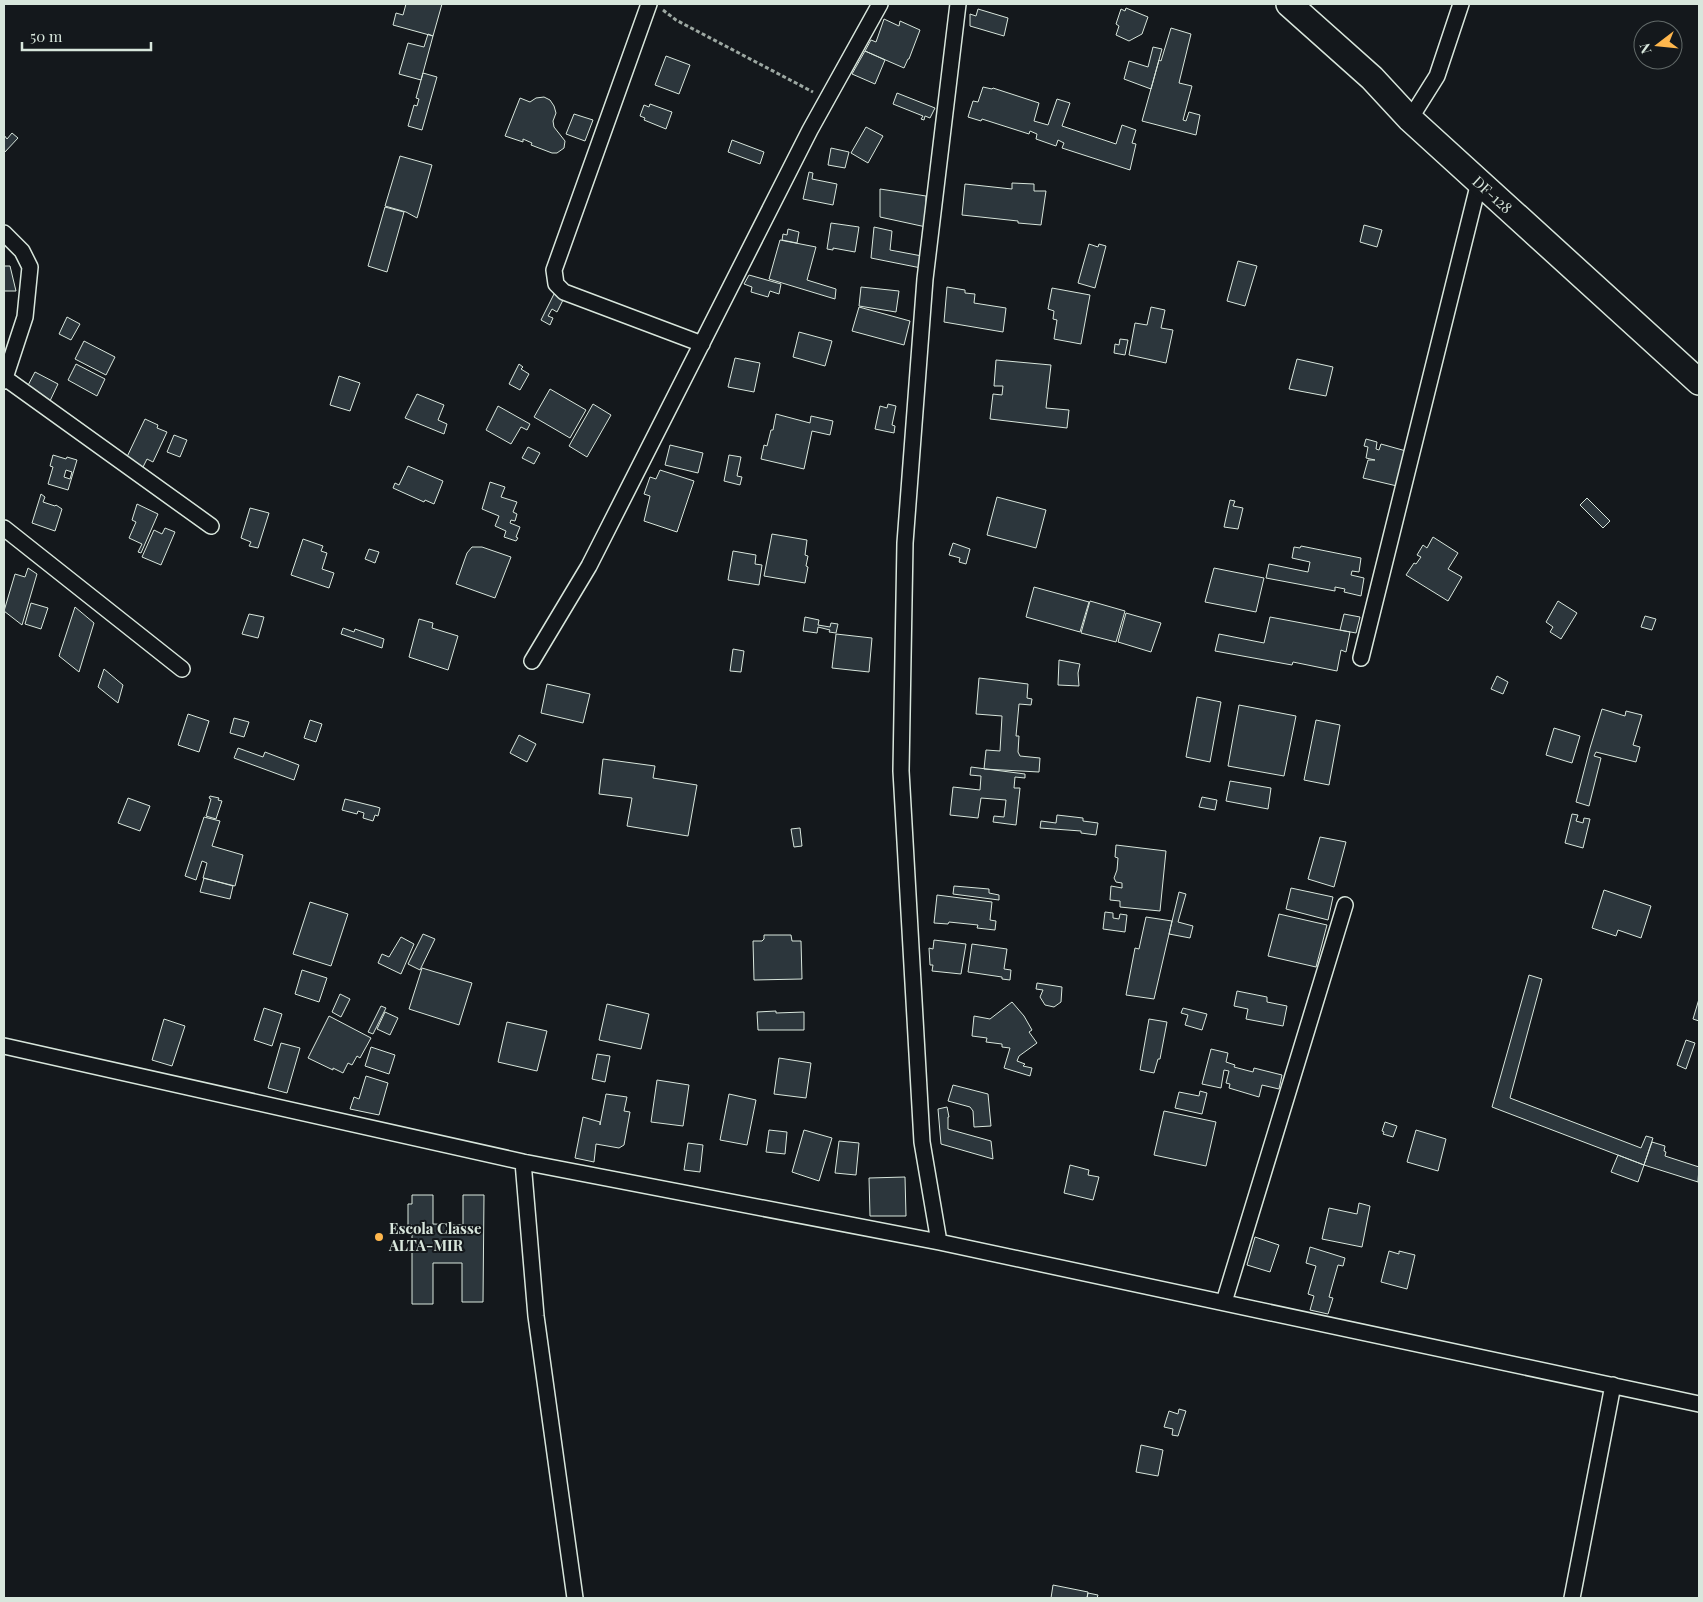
<svg xmlns="http://www.w3.org/2000/svg" width="1703" height="1602" font-family="'Playfair Display',serif">
<style>
.building{fill:#2c363c;stroke:#d8e6dc;fill-rule:evenodd}
.lines{fill:none;stroke-linecap:round;stroke-linejoin:round}
.minor-casing{stroke:#d8e6dc;stroke-width:18}
.primary-casing{stroke:#d8e6dc;stroke-width:28}
.path{stroke:#9da8a2;stroke-width:3;stroke-dasharray:4 2.5;stroke-linecap:butt}
.minor{stroke:#14181c;stroke-width:15}
.primary{stroke:#14181c;stroke-width:25}
.poi-dot{fill:#ffb74d;stroke:#14181c;stroke-width:2}
.labels{text-anchor:middle;dominant-baseline:central;stroke-width:4;stroke-linejoin:round;paint-order:stroke}
.street-label{font-size:15px;fill:#d8e6dc;stroke:#14181c}
.poi-label{font-size:15px;font-weight:bold;fill:#d8e6dc;stroke:#14181c;text-anchor:start}
</style>
<rect width="100%" height="100%" fill="#14181c"/>
<!-- building -->
<path class="building" d="M406 4H442L433 36 393 25 396 13 403 15Z
M1126 8 1148 17 1142 34 1129 41 1116 35 1119 26 1116 24 1121 9 1125 11Z
M978 9 1008 18 1004 36 970 26V14L976 16Z
M884 19 899 26 900 21 920 30 909 59H908L904 68 865 51 871 40 876 42Z
M1171 28 1191 34 1179 83 1192 86 1183 120 1186 121 1189 112 1200 115 1196 135 1142 121 1159 60 1161 61Z
M428 34 433 36 421 80 399 74 408 43 424 47Z
M1153 47 1162 49 1151 89 1124 79 1129 61 1148 67Z
M865 51 885 60 875 84 852 74Z
M666 56 690 65 679 94 655 85Z
M423 73 437 77 422 130 408 126 414 105 417 106 419 99 416 98Z
M983 87 992 89 993 88 1039 103 1034 121 1048 125 1057 99 1070 103 1062 126 1116 144 1122 125 1136 130 1132 143 1136 144 1130 170 1062 148 1064 143 1058 140 1056 146 1036 139 1037 134 1030 131 1029 134 982 119 981 121 968 117 973 101 978 102Z
M897 93 935 108 930 118 925 116 924 120 921 119 923 116 893 104Z
M544 97 550 100 554 106 556 113 553 121 554 127 565 141 564 148 557 153H552L531 145 532 143 523 139V142L505 136 520 98 530 102 536 98Z
M650 104 672 112 666 129 644 120 645 118 640 116 644 105 649 107Z
M574 114 593 120 585 141 566 134Z
M866 127 883 136 868 163 851 153Z
M12 133 18 138 4 153V135L7 139Z
M732 140 764 152 760 164 728 152Z
M831 148 849 152 845 168 828 165Z
M400 156 432 165 417 218 406 212 385 206Z
M809 172 813 173 812 179 837 184 833 205 803 199Z
M1012 183 1034 184V191H1046L1041 225 1018 223V221L962 215 965 184 1012 189Z
M880 189 926 196V227L880 217Z
M385 207 404 212 387 272 368 266Z
M831 223 859 227 855 252 833 248V250L827 249Z
M1364 225 1382 230 1377 247 1360 242Z
M874 227 892 231 890 250 922 256 921 268 871 258Z
M788 229 799 232 797 243 782 240 783 234 787 235Z
M780 240 816 247 807 280 836 289 835 299 769 279Z
M1089 244 1098 247 1099 244 1106 246 1095 288 1078 283Z
M1238 261 1257 266 1245 306 1227 301Z
M4 266H10L16 291H4Z
M749 275 781 284 779 294 770 291 768 297 751 292 752 287 744 284Z
M861 287 899 291 896 312 859 306Z
M947 287 965 290V293L975 294 974 303 1006 308 1003 332 944 322Z
M1052 288 1090 295 1081 344 1054 339 1057 320 1053 319 1054 311 1048 309Z
M555 292 565 296 557 312 552 309 548 316 553 318 550 325 541 320Z
M859 307 910 321 904 345 852 331Z
M1151 307 1165 310 1161 328 1173 330 1166 363 1129 355 1135 323 1147 325Z
M67 317 80 324 71 340 59 334Z
M799 332 832 341 825 366 793 357Z
M1120 339 1128 340 1125 355 1114 353 1115 344 1119 345Z
M84 341 115 357 106 375 75 359Z
M735 358 760 363 754 392 728 387Z
M1297 359 1333 367 1326 396 1289 389Z
M996 360 1051 365 1046 408 1069 410 1067 428 990 419 993 394 1002 395 1003 386H994Z
M76 364 105 379 97 396 68 380Z
M519 364 523 367 521 369 529 374 520 390 509 384Z
M35 372 58 384 49 403 25 391Z
M339 376 360 383 350 411 330 405Z
M550 389 586 410 570 438 534 417Z
M417 394 444 405 438 420 447 424 444 434 405 418Z
M593 404 611 415 587 457 569 446Z
M888 404 896 406 892 425 895 426 894 433 875 429 880 406 887 408Z
M498 406 530 424 527 430 521 427 511 444 486 430Z
M776 414 810 423 811 416 833 421 830 435 812 431 804 469 761 459 764 445 767 446 771 430H773Z
M145 419 158 425 157 428 167 432 153 462 147 459 142 469 125 461Z
M174 435 187 440 180 457 167 452Z
M1366 439 1377 442 1376 449 1379 450 1381 444 1406 451 1397 486 1363 478 1368 460H1375L1366 458 1368 447 1364 446Z
M670 445 703 453 698 473 665 465Z
M528 447 540 453 534 464 522 458Z
M53 455 66 459 67 457 77 460 68 490 48 484 53 467 50 466ZM66 470 72 472 70 479 64 477Z
M729 455 741 457 737 476 742 477 740 485 724 481Z
M408 466 443 481 434 504 425 500 424 502 393 488 395 483 399 485Z
M660 470 694 481 677 532 644 521 650 496 644 494 650 477 656 479Z
M490 482 505 487 501 497 517 502 513 512 517 514 515 521 511 520 510 523 520 527 516 537 518 538 516 541 504 537 506 531 495 526 499 516 482 509Z
M41 494 45 497 43 502 55 506 56 505 62 509 55 531 32 523Z
M997 497 1046 510 1036 548 987 535Z
M1587 498 1610 521 1603 528 1580 505Z
M1230 500 1235 501 1233 506 1243 508 1238 529 1224 527Z
M137 504 158 514 141 553 138 552 142 544 129 538 136 522 132 520Z
M250 508 269 513 258 548 249 546 251 542 241 538Z
M165 528 175 532 161 565 142 557 154 530 162 534Z
M772 534 807 540 805 555 808 556 806 566 808 567 805 583 764 576Z
M1433 537 1458 553 1448 569 1462 577 1448 601 1406 575 1414 563 1416 564 1421 557 1417 555 1423 545 1427 548Z
M303 539 323 546 321 551 327 553 322 569 334 573 329 588 291 575Z
M953 543 970 549 966 564 959 562 960 558 949 555Z
M1301 546 1361 558 1359 572 1352 571 1351 575 1364 578 1361 596 1344 592 1345 589 1335 587V591L1266 578 1269 564 1308 572 1310 562 1292 558 1294 547 1300 548Z
M472 547H482L511 557 495 598 456 584 467 553Z
M369 549 379 552 375 563 365 559Z
M733 551 756 555 755 564 762 565 759 585 728 580Z
M28 568 37 574 22 625 4 611 15 574 25 577Z
M1214 568 1264 578 1256 612 1205 602Z
M1034 587 1089 602 1080 632 1026 617Z
M1090 601 1125 611 1116 642 1081 633Z
M1558 601 1577 613 1561 639 1550 632 1553 627 1546 622Z
M31 603 48 608 41 629 25 624Z
M75 607 94 623 79 672 59 656Z
M1126 613 1161 623 1151 652 1118 642Z
M249 614 264 617 258 638 242 634Z
M1344 614 1360 617 1356 633 1340 630Z
M1645 616 1656 619 1652 630 1641 627Z
M805 617 819 620 818 625 830 627 831 623 838 624 836 633 829 632 830 630 818 627 817 633 803 631Z
M1270 617 1350 632 1346 652 1341 650 1337 671 1293 662 1292 665 1215 651 1219 634 1264 643Z
M419 619 433 623 432 628 458 636 448 670 409 657Z
M343 628 354 632 355 629 384 639 382 648 341 634Z
M836 634 872 638 869 672 832 668Z
M733 649 744 651 741 672 730 671Z
M1059 660 1080 664 1078 673 1079 686 1058 685Z
M104 669 123 685 118 703 98 687Z
M1497 676 1508 682 1503 694 1491 689Z
M979 678 1028 684 1027 698 1032 699 1031 705 1019 704 1016 736H1019L1018 752 1020 756 1040 758 1039 772 984 769 986 750 1000 751 1002 716 976 714Z
M547 684 590 694 583 723 541 713Z
M1197 697 1221 702 1210 762 1186 757Z
M1239 705 1296 716 1284 776 1228 766Z
M1602 709 1625 716 1626 711 1642 715 1633 745 1640 747 1636 762 1596 752 1594 756 1601 758 1589 806 1576 802 1590 748Z
M188 714 209 721 199 752 178 745Z
M234 718 249 722 244 737 230 733Z
M310 720 322 724 316 742 304 738Z
M1316 720 1340 725 1329 785 1304 780Z
M1554 728 1580 736 1572 763 1546 755Z
M519 735 536 744 527 762 510 753Z
M238 748 263 757 265 752 299 765 294 780 234 758Z
M603 759 655 766 653 778 697 785 688 836 627 826 632 798 599 794Z
M971 767 1025 774V778L1015 777 1014 788H1020L1016 825 993 822 994 816 1004 817 1006 800 981 798 978 818 950 815 953 787 980 790 981 776 970 775Z
M1230 781 1271 788 1268 809 1226 801Z
M210 796 219 798 218 800 222 801 216 819 206 816 211 799 209 798Z
M1202 797 1217 800 1215 810 1199 807Z
M128 798 150 806 140 831 118 823Z
M345 799 377 807 380 808 378 816 375 815 373 821 363 818 364 813 358 811 357 814 342 810Z
M1572 814 1578 815 1576 821 1583 823 1584 818 1590 819 1583 848 1565 843Z
M1057 815 1083 818V821L1098 823 1096 835 1081 833V831L1040 828 1041 821 1056 823Z
M204 817 220 821 212 846 243 855 235 886 203 878 207 863 202 861 196 880 185 876Z
M800 828 802 846 794 847 791 829Z
M1320 837 1346 842 1334 887 1308 879Z
M1116 845 1166 851 1160 911 1120 907V901L1110 900 1111 886 1122 888V883L1116 882 1114 878 1117 870 1118 858 1115 857Z
M204 878 233 886 230 899 200 892Z
M954 886 989 889V893L999 895V900L953 894Z
M1291 888 1333 897 1328 920 1286 909Z
M1604 890 1651 906 1641 938 1618 930 1616 936 1592 928Z
M1179 892 1186 894 1178 922 1193 926 1190 938 1169 934Z
M937 895 992 902 990 920 996 921 995 930 977 928 978 925 949 922 948 924 934 923Z
M310 902 348 914 331 966 293 954Z
M1105 912 1113 913V918L1119 919 1120 914 1127 915 1125 932 1103 929Z
M1279 914 1327 925 1316 967 1268 956Z
M1146 917 1172 921 1154 999 1126 995 1135 948 1139 949Z
M423 934 435 939 420 970 408 964Z
M764 935H791L792 941H801L802 979 754 980 753 941H762L764 939Z
M401 937 414 944 401 974 378 963 382 954 389 957Z
M934 940 966 944 961 974 932 971 933 965H930L929 948 933 949Z
M972 944 1007 949 1004 969 1011 970 1010 980 1002 979V977L968 972Z
M422 968 472 983 459 1025 409 1009Z
M302 970 327 978 319 1002 295 994Z
M1529 975 1542 979 1510 1098 1641 1148 1646 1136 1653 1138 1644 1165 1492 1107Z
M1037 983 1062 987 1061 1002 1054 1007 1045 1005 1040 997 1043 990 1036 989Z
M1237 991 1267 997V1002L1287 1006 1283 1026 1246 1019 1248 1009 1234 1006Z
M340 994 350 999 341 1017 332 1012Z
M1699 999V1021L1693 1019Z
M1012 1002 1024 1016 1032 1030 1029 1032 1037 1043 1019 1056 1017 1061 1025 1064 1023 1066 1032 1068 1030 1076 1004 1068 1010 1048 1002 1047V1044L986 1042 987 1038 972 1036 974 1016 990 1019Z
M607 1004 649 1014 641 1049 599 1040Z
M381 1006 386 1008 373 1034 368 1032Z
M264 1008 282 1014 272 1046 254 1040Z
M1183 1008 1207 1014 1202 1030 1185 1025 1188 1015 1181 1013Z
M776 1011V1013L804 1012V1030H758L757 1012Z
M385 1012 398 1018 390 1035 377 1029Z
M329 1016 371 1038 360 1058 357 1056 352 1065 348 1063 343 1073 333 1068V1070L308 1058Z
M164 1019 185 1026 172 1066 152 1060Z
M1149 1019 1167 1022 1160 1059H1158L1154 1073 1140 1070Z
M507 1022 547 1031 537 1071 498 1062Z
M1686 1040 1695 1043 1686 1069 1677 1065Z
M281 1043 300 1048 287 1093 268 1088Z
M371 1047 395 1055 389 1074 365 1066Z
M1211 1049 1228 1053 1226 1062 1235 1065 1234 1067 1253 1072 1254 1068 1282 1075 1279 1089 1262 1085 1259 1097 1229 1088 1230 1084 1226 1083 1229 1071 1224 1070 1221 1088 1202 1084Z
M597 1054 610 1056 605 1082 592 1079Z
M779 1058 811 1063 806 1098 774 1094Z
M366 1076 388 1083 379 1115 350 1109 354 1097 359 1099Z
M657 1080 689 1085 683 1126 651 1122Z
M953 1085 988 1094 991 1126 974 1127 973 1111 970 1107 948 1101Z
M1200 1091 1207 1093 1202 1114 1175 1108 1179 1092 1199 1096Z
M606 1094 627 1097 624 1111 630 1112 624 1145 619 1148 596 1144 594 1162 575 1158 583 1117 600 1122V1125Z
M729 1094 756 1100 747 1145 720 1140Z
M947 1107 949 1117H948V1129L991 1141 993 1159 941 1144 938 1109Z
M1164 1111 1216 1122 1206 1166 1154 1155Z
M1385 1122 1397 1126 1393 1137 1383 1134 1384 1132 1382 1131Z
M769 1130 787 1132 785 1154 766 1152Z
M804 1130 832 1138 819 1181 792 1172Z
M1416 1130 1446 1139 1438 1171 1407 1162Z
M839 1141 859 1143 856 1175 835 1173Z
M1652 1142 1665 1146 1664 1151 1666 1152 1665 1156 1699 1167 1698 1182 1644 1165Z
M688 1143 703 1145 700 1172 684 1170Z
M1618 1155 1644 1165 1638 1182 1611 1172Z
M1070 1165 1089 1170 1088 1175 1099 1177 1093 1200 1064 1193Z
M905 1177 906 1216H870L869 1178Z
M412 1195H433V1224L463 1225V1195H484L483 1302H462V1263H433V1304H412V1225H408V1204H412Z
M1359 1203 1370 1206 1362 1247 1322 1239 1329 1208 1357 1214Z
M1255 1237 1279 1245 1270 1272 1247 1265Z
M1310 1247 1345 1258 1343 1266 1338 1265 1329 1297 1333 1298 1328 1314 1310 1310 1314 1296 1308 1294 1316 1266 1306 1263Z
M1389 1251 1399 1254V1251L1415 1255 1407 1289 1381 1282Z
M1179 1409 1186 1411 1178 1436 1172 1435 1173 1429 1164 1427 1169 1411 1178 1414Z
M1141 1445 1163 1450 1158 1476 1136 1472Z
M1053 1585 1088 1592 1087 1598H1051Z
M1088 1593 1098 1595 1097 1598H1087Z"/>
<g class="lines">
<!-- minor casing -->
<g class="minor-casing">
<path id="minor" d="M649 4 554 270 556 284 564 292 702 344
M1410 119 1437 76 1461 4
M4 233 22 251 30 267 25 317 4 381
M5 378 211 526
M4 528 182 669
M1361 658 1479 182
M532 661 589 566 810 130 880 4
M4 1046 523 1162 939 1242 1699 1404
M523 1162 536 1316 575 1598
M939 1242 922 1142 901 771 905 543 925 279 958 4
M1224 1302 1345 905
M1572 1598 1613 1385"/>
</g>
<!-- primary casing -->
<g class="primary-casing">
<g id="primary">
<path id="s1" d="M1289 4 1372 78 1410 119 1699 382"/>
</g>
</g>
<!-- path -->
<path class="path" d="M663 10 676 20 813 92"/>
<!-- minor -->
<use href="#minor" class="minor"/>
<!-- primary -->
<use href="#primary" class="primary"/>
</g>
<!-- markers -->
<circle class="poi-dot" cx="379" cy="1237" r="5"/>
<g class="labels">
<!-- street labels -->
<g class="street-label">
<text stroke="none"><textPath href="#s1" startOffset="279">DF-128</textPath></text>
</g>
<!-- poi labels -->
<g class="poi-label">
<text x="389" y="1228">Escola Classe<tspan x="389" dy="17">ALTA-MIR</tspan></text>
</g>
</g>
<!-- border -->
<rect width="1703" height="1602" fill="none" stroke="#d8e6dc" stroke-width="10"/>
<!-- north arrow -->
<g transform="translate(1658 45) rotate(254)"><circle r="24" fill="#14181c" stroke="#626a69"/>
<path d="M0-4L9 19L0 12L-9 19Z" fill="#ffb74d"/>
<text y="-8" font-size="14" font-weight="bold" text-anchor="middle" fill="#d8e6dc">N</text>
</g>
<!-- scale -->
<path d="M22 42v8h129v-8" fill="none" stroke="#d8e6dc" stroke-width="2.5"/>
<text x="30" y="42" font-size="15" fill="#d8e6dc" stroke="#14181c" stroke-width="4" paint-order="stroke">50 m</text>
</svg>
